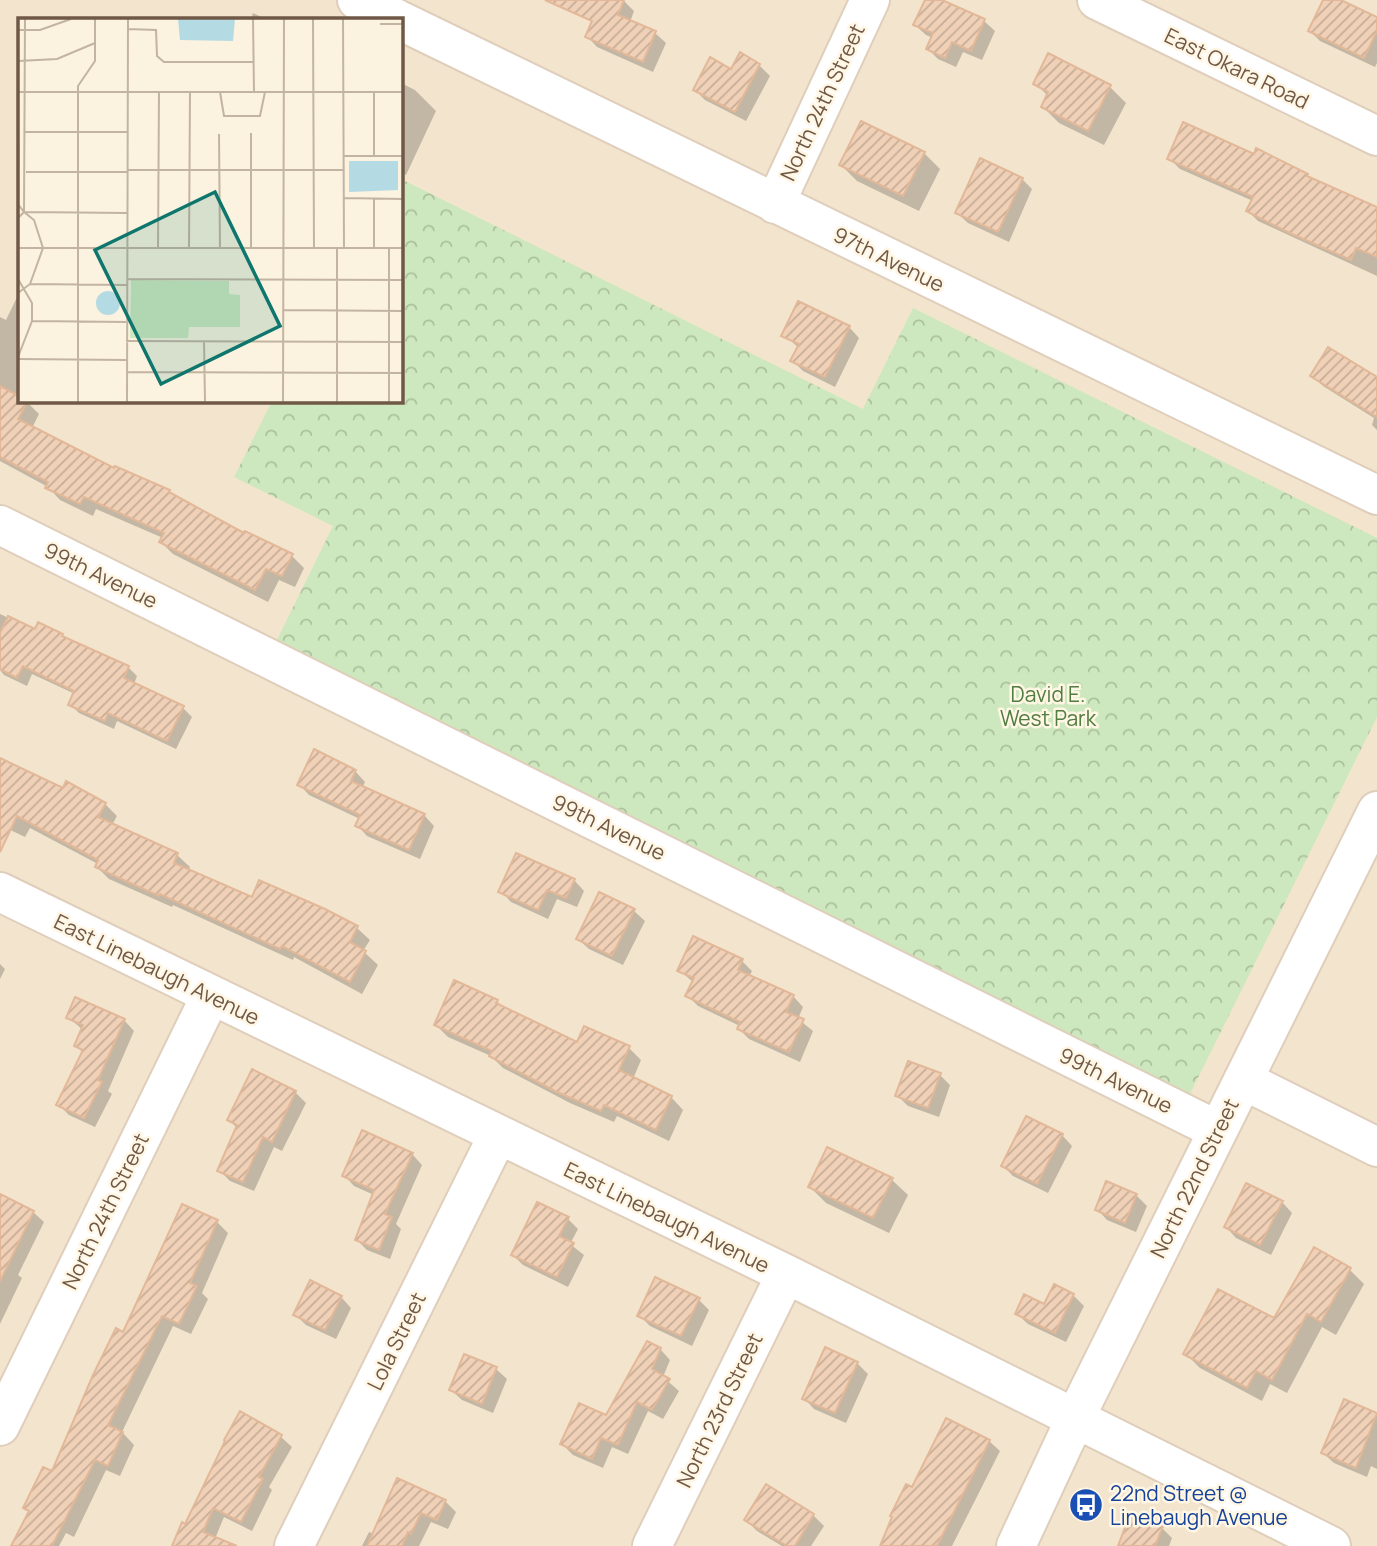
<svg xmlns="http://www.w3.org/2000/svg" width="1377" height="1546" font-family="Manrope,sans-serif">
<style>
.residential{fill:#f3e4cd;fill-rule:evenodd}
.forest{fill:url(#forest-crowns)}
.shadow{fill:#0003}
.building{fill:url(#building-hatch);stroke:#e2b898;stroke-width:2}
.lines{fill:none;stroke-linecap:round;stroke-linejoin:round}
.minor-casing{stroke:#dfcebb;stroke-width:42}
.minor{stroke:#fff;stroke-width:38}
.labels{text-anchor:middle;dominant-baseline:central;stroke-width:5;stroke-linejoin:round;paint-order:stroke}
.street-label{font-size:21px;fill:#705847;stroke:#fff6e4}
.park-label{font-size:21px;fill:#517c42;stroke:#fff6e4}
.transit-label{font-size:21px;fill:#164399;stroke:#fff6e4;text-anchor:start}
.inset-road{fill:none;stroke:#c3b4a2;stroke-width:2}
.view{fill:#0f766e;fill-opacity:0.15;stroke:#0f766e;stroke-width:3.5}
.inset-edge{fill:none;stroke:#705847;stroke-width:3.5}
</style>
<defs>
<pattern id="forest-crowns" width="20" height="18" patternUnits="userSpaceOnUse" patternTransform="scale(1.75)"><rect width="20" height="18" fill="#cde8be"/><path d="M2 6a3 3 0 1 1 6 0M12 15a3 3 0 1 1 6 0" fill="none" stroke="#abbf9c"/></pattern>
<pattern id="building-hatch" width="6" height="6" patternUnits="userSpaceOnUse" patternTransform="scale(1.75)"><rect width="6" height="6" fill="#f0d1b7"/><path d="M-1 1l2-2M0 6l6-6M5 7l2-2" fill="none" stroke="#c7ac97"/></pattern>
</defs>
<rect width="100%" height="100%" fill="#fbf2df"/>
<!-- residential -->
<path class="residential" d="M0 0H1377V1546H0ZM19 19H401V401H19Z"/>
<!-- forest -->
<path class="forest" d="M401 179 863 409 913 308 1377 538V717L1184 1106 271 652 333 526 234 477 272 401H401Z"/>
<!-- shadow -->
<path class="shadow" d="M603 0 624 1 634 11 630 22 655 33 666 43 653 72 597 47 587 36Z
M926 0H938L984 21 995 31 982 60 963 52 956 67 938 59 928 49 933 38 926 35 915 25Z
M1325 0H1336L1377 19V63L1375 67 1320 41 1310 31Z
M253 13 266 19H251Z
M741 55 759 65 770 76 746 121 705 100 695 90 732 71Z
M401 83 415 90 436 111 406 175 401 173Z
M1035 83 1110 87 1126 103 1104 145 1059 123 1043 107 1048 96Z
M924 153 940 169 919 211 857 181 841 165Z
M1254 156 1306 175 1377 211V276L1258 221 1248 211 1253 201 1180 169 1169 158Z
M1022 179 1032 189 1009 242 968 223 957 213Z
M19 293V401L27 402 39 414 32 428 115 470 169 491 176 498 245 535 292 556 304 568 295 587 279 580 268 602 173 554 161 542 163 538 96 509 93 516 60 500 48 487 0 461V317L6 320Z
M849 327 859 338 835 387 803 371 793 361 799 348 784 335Z
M1312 376 1377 380V430L1372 425 1374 418 1323 386Z
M0 614 36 631 62 635 66 639 128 667 137 676 134 684 183 708 192 717 176 749 117 721 114 729 79 713 70 704 75 694 32 674 27 686 4 675 0 670Z
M0 760 64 790 105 804 117 816 112 825 177 855 190 867 188 871 253 899 324 910 357 928 370 940 363 951 378 965 362 994 294 957 293 960 173 905 172 907 109 879 97 867 98 864 30 828 25 837 0 825Z
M355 771 365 782 362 788 424 815 434 826 420 859 367 836 357 825 360 819 309 795 299 784Z
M574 880 584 891 577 907 557 899 548 919 511 902 501 891Z
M600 895 634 911 645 921 623 965 589 949 578 939Z
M742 961 752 971 749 977 793 996 803 1007 798 1019 813 1031 800 1062 749 1039 739 1029 740 1026 698 1006 687 995 693 982 679 970Z
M0 964 5 969 0 979Z
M497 1001 503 1008 578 1044 629 1048 641 1060 633 1079 671 1097 683 1110 669 1141 617 1116 614 1122 570 1103 503 1068 491 1056 448 1037 436 1025Z
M68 1017 124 1020 134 1031 108 1091 112 1094 95 1127 69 1115 58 1104 83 1053 76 1045 83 1030Z
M940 1075 950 1085 939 1117 908 1106 897 1095Z
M295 1092 306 1103 282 1151 274 1147 254 1191 230 1181 219 1170 238 1129 229 1120Z
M1062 1135 1072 1146 1048 1193 1013 1176 1003 1166Z
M412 1154 422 1165 396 1224 401 1229 390 1259 367 1250 357 1240 374 1195 354 1186 344 1175Z
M892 1180 908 1195 889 1233 826 1203 810 1187Z
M1136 1195 1147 1206 1136 1232 1107 1220 1097 1209Z
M0 1196 33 1212 44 1222 18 1275 22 1278 0 1324Z
M1282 1202 1292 1213 1271 1255 1236 1238 1226 1227Z
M568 1219 578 1229 570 1244 584 1255 568 1287 523 1265 513 1255Z
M217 1222 228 1233 202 1293 208 1299 191 1334 173 1326 122 1432 134 1445 120 1476 106 1470 74 1537 66 1533 59 1546H14L30 1513 25 1508 53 1474 124 1334Z
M1350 1270 1364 1284 1336 1335 1322 1327 1287 1393 1270 1384 1262 1401 1200 1368 1185 1353 1275 1321Z
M1055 1286 1073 1295 1084 1306 1066 1342 1028 1324 1017 1314 1045 1306Z
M341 1297 351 1308 336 1339 306 1325 295 1314Z
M699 1300 709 1310 692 1346 650 1326 639 1315Z
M660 1349 670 1360 663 1377 679 1391 663 1419 648 1411 628 1454 612 1447 603 1468 573 1455 562 1444 607 1417Z
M465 1356 496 1369 507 1379 493 1413 462 1400 451 1390Z
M857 1363 868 1374 846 1423 814 1409 804 1398Z
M1345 1402 1377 1415V1469L1371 1466 1367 1477 1334 1463 1323 1453Z
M241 1414 281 1437 292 1447 269 1487 272 1490 252 1531 224 1517 212 1546H174Z
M989 1441 1000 1451 952 1546H882L912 1490Z
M766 1487 813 1515 824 1526 811 1546H782L757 1531 746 1520Z
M445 1501 456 1512 448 1529 431 1522 419 1546H362L369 1532 374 1534Z
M1162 1528 1172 1538 1169 1546H1120Z"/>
<!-- building -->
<path class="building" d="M545 0H624L618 15 656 31 643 62 585 37 592 21Z
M925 0H942L985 19 971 51 952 42 945 58 926 49 933 33 913 25Z
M1323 0H1341L1377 17V31L1364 58 1308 31Z
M740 52 760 64 735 112 693 90 710 57 731 69Z
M1048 53 1111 85 1088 131 1041 107 1048 92 1033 84Z
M861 121 925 152 903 196 839 165Z
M1183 122 1254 154 1256 148 1308 174 1307 176 1377 207V257L1356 248 1351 260 1292 234 1246 211 1253 197 1167 159Z
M980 158 1023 178 998 232 955 213Z
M798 301 850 326 825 377 790 361 799 344 781 336Z
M1328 347 1377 377V417L1310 376Z
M0 386 19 396V401H28L18 419 114 468 115 466 170 490 169 492 244 533 245 531 293 554 282 576 266 569 255 590 159 542 164 533 84 497 80 504 45 488 48 482 0 457Z
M8 616 35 629 38 622 63 634 62 636 129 666 124 678 184 706 167 741 108 713 105 721 68 705 74 691 23 666 17 678 0 669V633Z
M314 749 356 770 351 781 425 814 409 850 355 826 360 815 297 785Z
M0 758 63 788 66 781 106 803 98 817 178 853 174 863 252 897 259 880 325 909 358 926 350 942 366 951 350 982 282 946 280 949 160 894 159 896 95 867 98 860 17 816 0 852Z
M516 853 575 879 566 898 547 890 538 910 498 892Z
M599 892 635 909 612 956 576 939Z
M693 936 743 959 738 970 794 995 786 1012 804 1019 789 1052 737 1029 740 1022 685 996 694 978 677 971Z
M454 980 498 1000 496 1003 577 1042 584 1026 630 1046 619 1070 672 1096 656 1130 604 1105 601 1111 555 1091 489 1056 492 1051 434 1025Z
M75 997 125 1019 98 1080 102 1082 84 1118 56 1105 83 1050 74 1046 83 1025 66 1018Z
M908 1061 941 1073 928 1108 895 1096Z
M252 1069 296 1091 272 1142 263 1137 243 1182 217 1171 237 1125 227 1120Z
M1026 1116 1063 1134 1037 1184 1001 1166Z
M362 1130 413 1153 385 1214 392 1217 379 1250 355 1240 374 1190 342 1176Z
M827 1147 893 1178 873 1218 808 1187Z
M1106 1181 1137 1194 1125 1223 1095 1210Z
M1246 1183 1283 1201 1260 1245 1224 1227Z
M0 1194 34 1211 0 1281Z
M537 1202 569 1217 559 1236 574 1243 557 1277 511 1255Z
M182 1204 218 1220 190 1283 197 1286 179 1324 162 1316 108 1425 123 1432 108 1466 95 1460 52 1546H11L29 1511 23 1508 43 1467 52 1471 93 1375 116 1328 123 1332Z
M1314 1247 1351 1268 1321 1322 1307 1314 1272 1380 1256 1371 1247 1388 1183 1354 1218 1289 1274 1318Z
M655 1277 700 1298 681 1336 637 1316Z
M310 1280 342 1296 325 1330 293 1315Z
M1054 1284 1074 1294 1055 1333 1015 1314 1024 1294 1044 1304Z
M647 1341 661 1348 652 1369 670 1379 652 1410 637 1402 618 1445 601 1438 592 1459 560 1444 579 1403 606 1415Z
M825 1347 858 1362 835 1413 802 1399Z
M464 1354 497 1367 482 1404 449 1390Z
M1344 1399 1377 1413 1356 1468 1321 1453Z
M240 1411 282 1435 259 1477 263 1479 241 1522 213 1508 203 1532 237 1546H172L182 1522 185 1524 225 1441 224 1440Z
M946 1418 990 1440 937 1546H880L892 1517 890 1516 906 1484 912 1487Z
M397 1478 446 1500 437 1520 421 1513 411 1534 408 1532 402 1546H367Z
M766 1484 814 1514 795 1546H787L744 1520Z
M1130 1514 1163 1526 1155 1546H1118Z"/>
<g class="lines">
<!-- minor casing -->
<g class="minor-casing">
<path id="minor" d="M357 0 397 19
M1097 0 1377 136
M401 21 1377 495
M775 204 870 0
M0 525 1217 1130
M0 892 786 1274 1331 1546
M1243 1080 1377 1147
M0 1426 211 995
M294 1546 498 1135
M652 1546 786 1274
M1016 1546 1084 1400 1377 811"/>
</g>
<!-- minor -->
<use href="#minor" class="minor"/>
</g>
<!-- icons -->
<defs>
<g id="bus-disc" transform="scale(1.75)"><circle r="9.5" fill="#1a4fb4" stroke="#fff6e4"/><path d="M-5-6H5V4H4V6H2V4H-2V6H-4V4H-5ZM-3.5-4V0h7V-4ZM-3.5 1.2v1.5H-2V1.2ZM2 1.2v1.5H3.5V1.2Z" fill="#fff"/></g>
</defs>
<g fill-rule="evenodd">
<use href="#bus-disc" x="1086" y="1505"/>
</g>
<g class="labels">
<!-- street labels -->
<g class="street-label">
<text transform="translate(1237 68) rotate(26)">East Okara Road</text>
<text transform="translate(822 102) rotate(-65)">North 24th Street</text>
<text transform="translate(889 259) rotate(26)">97th Avenue</text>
<text transform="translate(101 575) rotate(26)">99th Avenue</text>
<text transform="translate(609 827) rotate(26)">99th Avenue</text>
<text transform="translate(157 969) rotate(26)">East Linebaugh Avenue</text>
<text transform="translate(1116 1080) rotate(26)">99th Avenue</text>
<text transform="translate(1194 1178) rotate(-64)">North 22nd Street</text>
<text transform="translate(105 1211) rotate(-64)">North 24th Street</text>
<text transform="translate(667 1217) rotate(26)">East Linebaugh Avenue</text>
<text transform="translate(396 1341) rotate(-64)">Lola Street</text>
<text transform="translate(719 1410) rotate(-64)">North 23rd Street</text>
</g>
<!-- park labels -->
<g class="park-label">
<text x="1048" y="694">David E.<tspan x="1048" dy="24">West Park</tspan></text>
</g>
<!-- transit labels -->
<g class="transit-label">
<text x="1110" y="1493">22nd Street @<tspan x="1110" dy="24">Linebaugh Avenue</tspan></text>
</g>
</g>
<!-- overview -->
<g transform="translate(18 18)">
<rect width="385" height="385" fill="#fbf2df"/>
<path d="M113 262 211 263V276L222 277V309H171L170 320H112Z" fill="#cde8be"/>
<path d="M160 1H217L215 23 162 22ZM331 143H380V172L331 174ZM78 285a12 12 0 1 1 24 0a12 12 0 1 1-24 0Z" fill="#b4dae4"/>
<path class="inset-road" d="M235 1 236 74M295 1 296 231M325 1 326 231M362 6H385M110 11 138 12 139 38 146 44H235M0 12H22L53 1M0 43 39 41 77 25M0 74H385M202 74 206 98H242L247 74M7 114H109M233 115V231M201 116 202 231M326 138H385M356 138V74M109 152H326M8 154H109M326 180 385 181M0 186 6 194 109 195M0 200 6 194 7 1M0 230H385M140 231 141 74M171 231 172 74M319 231V384M356 231V181M371 231V384M0 261 14 285V303L0 339M109 261 385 262M12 266 109 267M0 275 12 266 25 230 16 202 6 194M265 292 385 293M14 303 108 304M108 323 385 324M186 323 187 384M0 341 108 342M109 354 385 355M60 384V68L77 43V1M109 384 110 1M265 384 266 1"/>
<path class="view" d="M197 174 262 308 143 366 77 232Z"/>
<rect width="385" height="385" class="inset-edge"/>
</g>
</svg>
